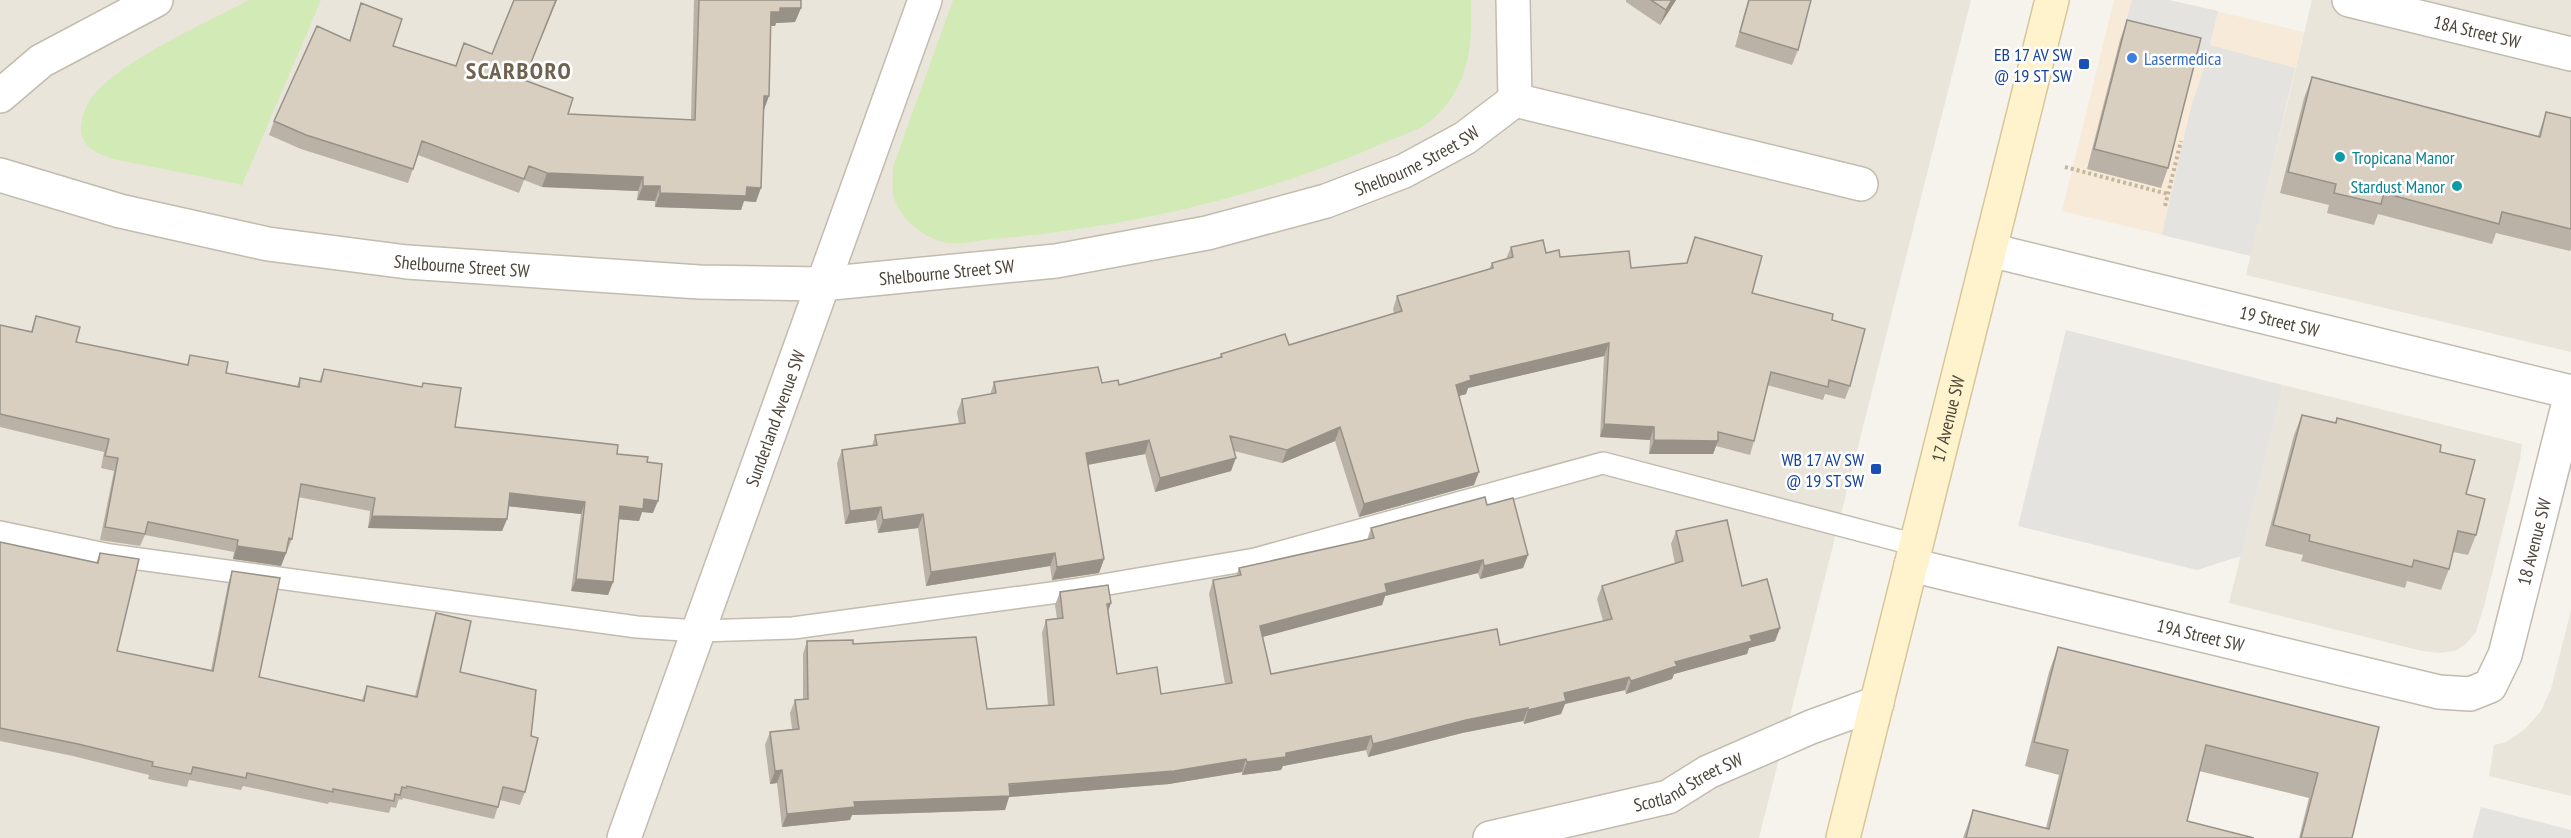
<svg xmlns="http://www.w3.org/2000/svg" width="2571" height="838" font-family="'PT Sans Narrow',sans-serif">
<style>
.residential{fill:#eae5da}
.commercial{fill:#f7ead8}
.green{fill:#d2eab5}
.parking{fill:#e5e3e0}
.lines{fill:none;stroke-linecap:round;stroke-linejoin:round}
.service-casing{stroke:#c2bbae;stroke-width:24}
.minor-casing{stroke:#c2bbae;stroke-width:36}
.secondary-casing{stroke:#d6c79b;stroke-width:36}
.path{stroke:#c4b79f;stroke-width:4;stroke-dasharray:3 3;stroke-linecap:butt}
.service{stroke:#fff;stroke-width:21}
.minor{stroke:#fff;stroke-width:33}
.secondary{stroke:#fff3cd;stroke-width:33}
.wall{fill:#bab2a6}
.shaded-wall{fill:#979187}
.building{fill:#d8cfc1;stroke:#979187;stroke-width:1.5}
.shop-dot{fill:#3f7fe0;stroke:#fff;stroke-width:2}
.transit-dot{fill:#1a4fb4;stroke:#fff;stroke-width:2}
.culture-dot{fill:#0f9aa8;stroke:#fff;stroke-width:2}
.labels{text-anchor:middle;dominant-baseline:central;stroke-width:5;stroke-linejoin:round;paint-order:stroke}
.street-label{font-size:18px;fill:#4b4439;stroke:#fff}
.transit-label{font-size:18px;fill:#164399;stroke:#fff;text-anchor:end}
.shop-label{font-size:18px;fill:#366cbe;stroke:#fff;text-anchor:start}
.culture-label{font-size:18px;fill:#0d838f;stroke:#fff;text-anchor:start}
.district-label{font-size:24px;font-weight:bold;letter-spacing:1.5px;fill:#6e6250;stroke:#fff}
</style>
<rect width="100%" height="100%" fill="#f6f3ec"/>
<!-- residential -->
<path class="residential" d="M0 0H1971L1759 838H0Z
M2312 0H2571V352L2246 275Z
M2283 385 2522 444 2520 460 2484 606 2476 632 2466 644 2455 651 2439 653 2422 651 2229 603Z
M2571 610V796L2489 776 2494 745 2506 742 2525 729 2541 711 2551 689Z"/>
<!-- commercial -->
<path class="commercial" d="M2114 0H2169L2304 32 2251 256 2062 211Z"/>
<!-- green -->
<path class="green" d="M249 0H321L242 185C211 178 179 172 148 166 131 162 109 160 94 151 87 147 80 137 81 129 81 116 87 102 96 92 130 56 204 24 249 0Z
M953 0H1471C1473 46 1469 87 1432 120 1421 130 1393 138 1379 145 1258 198 1124 228 993 239 978 240 957 246 943 242 921 236 898 217 893 194 892 185 893 175 893 167Z"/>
<!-- parking -->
<path class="parking" d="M2132 0H2169L2218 11 2210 45 2295 68 2251 256 2162 235 2191 107 2206 62 2121 40Z
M2066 330 2283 385 2241 556 2197 570 2018 526Z
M2481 807 2571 830V838H2472Z"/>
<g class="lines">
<!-- service casing -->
<g class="service-casing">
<path id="service" d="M0 532 110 555 637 627 699 631 793 628 1073 590 1255 559 1603 463 1916 545"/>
</g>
<!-- minor casing -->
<g class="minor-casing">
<g id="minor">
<path d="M1513 0 1515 100"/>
<path id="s1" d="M2349 0 2571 54"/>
<path d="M0 96 41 61 156 0"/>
<path id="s2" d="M0 175 120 211 268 244 407 262 699 282 822 284 1056 261 1207 233 1326 201 1404 171 1465 138 1515 100 1861 184"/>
<path id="s3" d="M1990 250 2571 392"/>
<path id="s4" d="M1911 565 2439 692 2470 694 2490 686 2505 655 2571 394"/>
<path id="s5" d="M624 838 925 0"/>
<path id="s6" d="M1490 838 1668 797 1708 772 1811 727 1877 703"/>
</g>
</g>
<!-- secondary casing -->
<g class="secondary-casing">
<g id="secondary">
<path id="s7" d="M1843 838 2052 0"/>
</g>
</g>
<!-- path -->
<path class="path" d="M2065 167 2168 194
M2165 206 2181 141"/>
<!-- service -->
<use href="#service" class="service"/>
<!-- minor -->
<use href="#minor" class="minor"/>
<!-- secondary -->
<use href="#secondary" class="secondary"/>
</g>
<!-- wall -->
<path class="wall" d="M694 0H801V8L795 22 776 23 775 26H770L756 202 744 201 741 210 655 207V201L637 200 638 191 542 187 524 180 519 193 418 155 408 183 301 149 269 135 274 121 349 41 361 3 393 46 456 66 524 80 568 114 691 120Z
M1626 0H1676L1660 25 1626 2Z
M1748 0H1811L1798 50 1792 65 1735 47Z
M2127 20 2168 168 2161 188 2087 169 2120 40Z
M2312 77 2538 136 2546 112 2571 118V249L2570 251 2496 233 2492 244 2378 214 2374 225 2327 213 2329 205 2280 193 2304 98Z
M1695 237 1752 293 1832 320 1850 386 1845 399 1825 394 1823 400 1767 385 1754 441 1750 455 1716 446 1713 454H1649L1650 440 1600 437 1604 356 1468 388 1466 394 1459 396 1474 485 1359 517 1335 441 1282 463 1234 451 1231 471 1155 492 1145 454 1088 465 1104 559 1099 573 1052 580 1050 566 926 586 918 528 878 533 876 520 845 524 837 463 842 450 872 446 875 435 959 424 957 412 962 399 990 395 994 382 1102 383 1119 385 1220 357 1221 354 1289 345 1394 313 1393 309 1397 296 1489 269 1492 263 1506 259 1511 247 1546 253 1560 257 1631 268 1686 264Z
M36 316 76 342 187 365 190 355 226 373 297 386 300 378 319 382 324 369 422 387 423 383 455 427 617 454 647 462 653 513 642 512 639 521 619 519 613 582 608 595 571 591 581 514 509 506 507 519 502 531 368 528 370 511 298 497 292 539 281 566 233 559 234 552 145 535 140 546 100 540 114 471 101 468 104 452 0 427V325L31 332Z
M2302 415 2335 423 2337 418 2440 452 2466 494 2476 535 2468 555 2453 552 2449 569 2441 590 2407 581 2405 588 2301 561 2303 555 2265 546 2294 435Z
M1487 505 1528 555 1523 568 1480 579 1478 573 1385 596 1382 605 1262 637 1271 674 1500 645 1603 621 1597 599 1602 586 1675 564 1671 544 1676 531 1742 586 1780 628 1775 641 1749 648 1747 654 1674 674 1672 679 1626 694 1625 690 1565 704 1561 714 1524 724 1523 721 1462 733 1368 757 1366 750 1283 766 1281 770 1242 775V772L1169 784 1009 797 1005 810 852 815 850 820 782 827 777 783 770 784 765 745 770 732 792 729 790 713 795 700 803 699V654L807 641 853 644 987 709 1048 706 1042 633 1046 620 1057 619 1055 605 1060 592 1111 603 1108 612 1117 674 1161 694 1225 684 1209 594 1213 580 1236 576 1239 568 1367 540 1371 528Z
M0 542 96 563 100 553 117 651 211 670 228 584 232 571 259 677 362 700 367 686 415 696 432 626 436 613 460 672 525 792 520 805 500 800 494 819 403 798 402 800 399 799 396 808 391 807 389 813 329 802 328 804 243 786 241 790 189 780 187 787 148 779 149 775 73 756 0 741Z
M2058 647 2379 727 2352 838H2299L2309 798 2199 771 2187 821 2254 838H1963L1973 810 2046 828 2059 775 2025 766 2049 672Z"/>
<!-- shaded-wall -->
<path class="shaded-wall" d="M556 0H557L518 94 524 80Z
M1672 0H1676L1660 25 1666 10Z
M780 8H801L795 22 776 23 775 26H765L771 12Z
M764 96H769L764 110Z
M547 173 643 177 638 191 542 187Z
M643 186H660L655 201 637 200Z
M747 187 761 188 756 202 744 201 741 210 655 207 660 193Z
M1609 343 1604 356 1468 388 1466 394 1452 398 1456 385 1470 376Z
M1604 424 1654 427 1650 440 1600 437Z
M1340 427 1335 441 1282 463 1287 450Z
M1149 440 1145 454 1081 466 1086 453Z
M1654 440 1718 441 1713 454H1649Z
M1236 458 1231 471 1155 492 1160 478Z
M1479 472 1474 485 1359 517 1364 504Z
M510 493 585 502 581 514 506 506Z
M644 499 658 501 653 513 642 512 639 521 615 519 620 506Z
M881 507 876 520 845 524 850 511Z
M923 514 918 528 878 533 883 520Z
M372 516 507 519 502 531 368 528Z
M237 546 286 553 281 566 233 559Z
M1055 553 1050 566 926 586 931 572Z
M1528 555 1523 568 1480 579 1484 566Z
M1104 559 1099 573 1052 580 1057 567Z
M1483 560 1478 573 1385 596 1382 605 1255 639 1260 626 1385 584Z
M576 579 613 582 608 595 571 591Z
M1111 603 1106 616 1107 604Z
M1780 628 1775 641 1749 648 1747 654 1674 674 1672 679 1626 694 1631 681 1675 662 1750 636Z
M1629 677 1625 690 1565 704 1561 714 1524 724 1528 710 1564 693Z
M1528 708 1523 721 1462 733 1368 757 1373 744 1466 720Z
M1371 736 1366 750 1283 766 1281 770 1242 775 1247 762 1286 753Z
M1246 759 1242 772 1169 784 1009 797 1005 810 852 815 850 820 782 827 787 814 854 802Z
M782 770 777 783 770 784 775 771Z"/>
<!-- building -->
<path class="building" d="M514 0H556L524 80 573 98 568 114 695 120 699 0H801V8H780V12H771L769 96H764L761 188 747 187 746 196 660 193V186H643V177L547 173 529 166 524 179 422 141 413 169 306 135 274 121 317 26 350 41 361 3 402 19 393 46 456 66 464 43 492 54Z
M1651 0H1672L1666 10Z
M1749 0H1811L1798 50 1740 32Z
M2127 20 2201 38 2168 168 2094 149Z
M2312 77 2540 137 2546 112 2571 118V229L2502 212 2499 224 2384 193 2381 204 2334 193 2336 184 2288 172Z
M1695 237 1762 256 1752 293 1833 314 1832 320 1865 329 1850 386 1829 380 1828 387 1771 372 1754 441 1718 432V441L1654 440V427L1604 424 1609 343 1470 376 1471 380 1456 385 1479 472 1364 504 1340 427 1287 450 1230 436 1236 458 1160 478 1149 440 1086 453 1104 559 1057 567 1055 553 931 572 923 514 883 520 881 507 850 511 842 450 877 445 875 435 965 423 962 399 996 393 994 382 1098 367 1102 383 1118 380 1119 385 1222 357 1221 354 1285 334 1289 345 1402 311 1397 296 1493 268 1492 263 1513 257 1511 247 1543 240 1546 253 1559 250 1560 257 1629 251 1631 268 1687 263Z
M36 316 80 327 76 342 188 365 190 355 228 362 226 373 299 387 300 378 321 382 324 369 422 387 423 383 461 388 455 427 618 445 617 454 648 457 647 462 662 464 658 501 644 499 643 509 620 506 613 582 576 579 585 502 510 493 507 519 372 516 375 498 301 484 292 539 289 538 286 553 237 546 238 540 148 522 145 534 105 527 118 458 105 456 109 439 0 414V325L32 332Z
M2302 415 2336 423 2337 418 2441 445 2440 452 2475 460 2466 494 2485 499 2476 535 2458 531 2449 569 2414 560 2412 567 2309 541 2310 535 2273 525Z
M1485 497 1487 505 1513 498 1528 555 1484 566 1483 560 1385 584 1387 592 1260 626 1271 674 1497 629 1500 645 1612 619 1602 586 1683 561 1676 531 1727 520 1742 586 1767 579 1780 628 1750 636 1752 641 1675 662 1677 666 1631 681 1629 677 1564 693 1566 701 1528 710V708L1466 720 1373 744 1371 736 1286 753V757L1247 762 1246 759 1174 771 1009 784 1010 796 854 802 855 807 787 814 782 770 775 771 770 732 799 729 795 700 808 699 807 641 853 640V644L976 637 987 709 1054 705 1046 620 1063 618 1060 592 1108 585 1111 603 1107 604 1117 674 1157 667 1161 694 1232 683 1213 580 1241 575 1239 568 1374 538 1371 528Z
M0 542 98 563 100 553 139 559 117 651 213 671 232 571 280 578 259 677 364 701 367 686 417 697 436 613 471 621 460 672 536 690 531 736 538 738 525 792 503 787 498 807 407 786 406 788 402 787 400 795 395 794 394 801 333 789V792L247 773 246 778 193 767 191 774 152 766 153 762 78 744 0 728Z
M2058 647 2379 727 2352 838H2301L2318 773 2206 745 2187 821 2254 838H1966L1973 810 2049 829 2068 750 2034 742Z"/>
<!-- markers -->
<circle class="shop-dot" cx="2132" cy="58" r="6"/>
<g class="transit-dot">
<rect x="2078" y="58" width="12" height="12" rx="3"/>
<rect x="1870" y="463" width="12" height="12" rx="3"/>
</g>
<g class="culture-dot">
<circle cx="2340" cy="157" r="6"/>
<circle cx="2457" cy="186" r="6"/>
</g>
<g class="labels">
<!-- street labels -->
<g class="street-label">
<text stroke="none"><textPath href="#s1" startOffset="132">18A Street SW</textPath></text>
<text stroke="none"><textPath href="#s2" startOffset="1444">Shelbourne Street SW</textPath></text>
<text stroke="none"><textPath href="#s2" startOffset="472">Shelbourne Street SW</textPath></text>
<text stroke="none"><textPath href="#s2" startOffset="958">Shelbourne Street SW</textPath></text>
<text stroke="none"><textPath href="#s3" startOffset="298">19 Street SW</textPath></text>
<text stroke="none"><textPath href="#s5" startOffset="446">Sunderland Avenue SW</textPath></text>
<text stroke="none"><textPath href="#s7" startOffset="432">17 Avenue SW</textPath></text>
<text stroke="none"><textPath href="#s4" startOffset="747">18 Avenue SW</textPath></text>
<text stroke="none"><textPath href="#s4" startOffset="298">19A Street SW</textPath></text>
<text stroke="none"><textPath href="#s6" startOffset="207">Scotland Street SW</textPath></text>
</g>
<!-- transit labels -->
<g class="transit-label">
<text x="2072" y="54">EB 17 AV SW<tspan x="2072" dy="21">@ 19 ST SW</tspan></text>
<text x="1864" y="459">WB 17 AV SW<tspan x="1864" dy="21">@ 19 ST SW</tspan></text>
</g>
<!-- shop labels -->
<g class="shop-label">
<text x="2144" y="58">Lasermedica</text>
</g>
<!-- culture labels -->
<g class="culture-label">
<text x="2352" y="157">Tropicana Manor</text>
<text x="2445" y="186" text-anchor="end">Stardust Manor</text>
</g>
<!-- district labels -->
<g class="district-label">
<text x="519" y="70">SCARBORO</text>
</g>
</g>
</svg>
